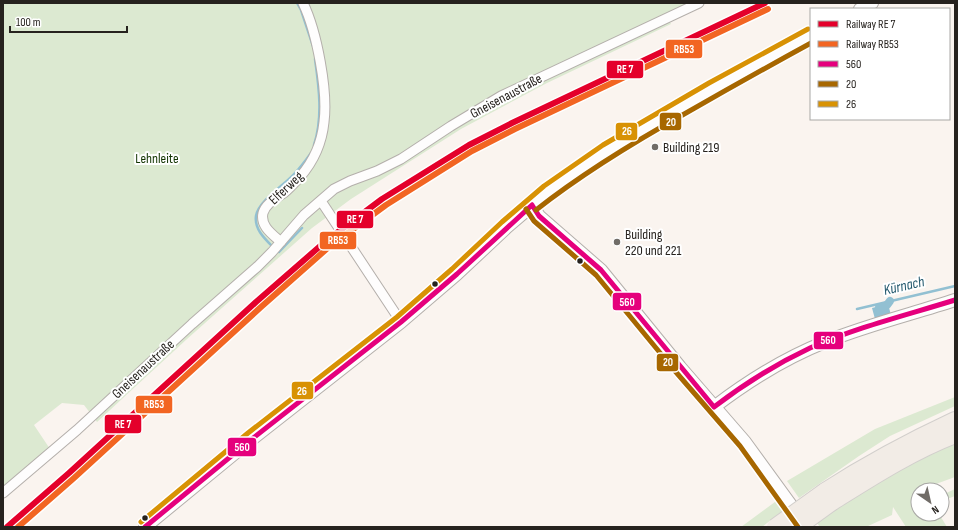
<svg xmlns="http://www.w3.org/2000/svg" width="958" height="530" font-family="'Sofia Sans Condensed',sans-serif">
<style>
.green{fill:#dce9d1}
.water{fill:#92c0d2}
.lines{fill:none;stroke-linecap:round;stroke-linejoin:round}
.stream{stroke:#92c0d2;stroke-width:2.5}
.canal{stroke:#92c0d2;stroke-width:8}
.minor-casing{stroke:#b4afab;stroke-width:11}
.tertiary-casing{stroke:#b4afab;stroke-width:14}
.trunk-casing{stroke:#d2cfcc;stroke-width:18}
.minor{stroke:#fefdfd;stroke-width:9}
.tertiary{stroke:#fefdfd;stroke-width:12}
.trunk{stroke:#f2ece6;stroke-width:16}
.trunk-bridge-casing{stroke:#d2cfcc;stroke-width:18;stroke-linecap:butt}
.trunk-bridge{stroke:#f2ece6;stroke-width:16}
.bus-1-casing{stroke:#fff;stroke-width:8}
.bus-2-casing{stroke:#fff;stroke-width:8}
.bus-3-casing{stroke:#fff;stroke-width:8}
.bus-1{stroke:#e5007d;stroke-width:5}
.bus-2{stroke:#a76700;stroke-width:5}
.bus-3{stroke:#d89204;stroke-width:5}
.rail-1-casing{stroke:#fff;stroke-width:9}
.rail-2-casing{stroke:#fff;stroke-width:9}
.rail-1{stroke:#e4002b;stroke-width:6}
.rail-2{stroke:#f26522;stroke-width:6}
.poi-dot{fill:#706c67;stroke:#fff;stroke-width:1.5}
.bus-dot{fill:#26221e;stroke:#fff;stroke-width:1.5}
.labels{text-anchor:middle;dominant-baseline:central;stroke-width:4;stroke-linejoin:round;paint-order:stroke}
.street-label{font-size:14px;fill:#26221e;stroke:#fff}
.poi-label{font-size:14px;fill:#26221e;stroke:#fff;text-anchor:start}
.park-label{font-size:14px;fill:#123400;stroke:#fff}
.water-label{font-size:15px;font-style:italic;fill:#22586d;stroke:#fff}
.line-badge{stroke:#fff;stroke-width:1.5}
.badge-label{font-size:11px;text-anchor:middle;font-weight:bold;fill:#fff}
</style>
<rect width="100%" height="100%" fill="#faf4ef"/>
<!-- green -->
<path class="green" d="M3 3H691L666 15 671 24 547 83 461 129 351 199 312 228 187 339 97 422 84 405 62 403 34 425 50 449 3 489Z
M955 397V406L890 436 859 456 799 498 787 481 875 429Z
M955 442V477L925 488 923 489 924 490H918V514H939L947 527H906L893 507 892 515 866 527H820L817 523 847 499 881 479Z
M955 489V496L942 501V495Z
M779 499 786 508 762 527H741Z"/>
<!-- water -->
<path class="water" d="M888 304 891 315 875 319 872 308Z"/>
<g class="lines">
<!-- stream -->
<path class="stream" d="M297 3 301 10 313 46
M314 145C323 118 319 87 315 59
M273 247C265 239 254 229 256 216 258 201 286 184 295 173 301 167 306 160 311 153
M277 250 279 252 302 228
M857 309 955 286"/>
<!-- canal -->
<path class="canal" d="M879 308 887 305 890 301"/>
<!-- minor casing -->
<g class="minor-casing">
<path id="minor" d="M321 201 401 322
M281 242C272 234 260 226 263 213 266 203 277 198 285 192 290 188 295 182 300 177 313 162 322 142 324 122 328 91 317 32 303 3
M3 493 77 430 192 324 257 267 272 252 304 215 334 189 350 181 377 171 401 159 451 126 501 96 699 3"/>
</g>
<!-- tertiary casing -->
<g class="tertiary-casing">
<path id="tertiary" d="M860 9 872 3
M532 205 539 216 601 270 680 367 745 442 801 519
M714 407C748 381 785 358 825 342 867 325 912 314 955 300
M145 527 252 439 401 322 457 274 507 227 548 192 607 151 713 89 811 35"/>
</g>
<!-- trunk casing -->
<g class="trunk-casing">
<path id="trunk" d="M825 491C867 464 910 441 955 420
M831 503C871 478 911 452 955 435"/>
</g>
<!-- minor -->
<use href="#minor" class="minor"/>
<!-- tertiary -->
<use href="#tertiary" class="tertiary"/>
<!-- trunk -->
<use href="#trunk" class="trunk"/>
<!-- trunk-bridge casing -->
<g class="trunk-bridge-casing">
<path id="trunk-bridge" d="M775 527 825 491
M798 527 831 503"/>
</g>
<!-- trunk-bridge -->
<use href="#trunk-bridge" class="trunk-bridge"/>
<!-- bus-1 casing -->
<g class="bus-1-casing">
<path id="bus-1" d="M532 205 539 216 601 270 714 407
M714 407C744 384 776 364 810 348 857 327 907 315 955 300
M145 527 252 439 401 322 457 274 532 205"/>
</g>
<!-- bus-2 casing -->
<g class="bus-2-casing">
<path id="bus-2" d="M526 209 534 221 596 275 675 371 740 446 798 527
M536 210C583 173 634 142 686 113 728 89 769 66 811 43"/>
</g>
<!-- bus-3 casing -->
<g class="bus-3-casing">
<path id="bus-3" d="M141 522 248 433 397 317 452 269 502 222 544 186 603 145 709 83 808 29"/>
</g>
<!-- bus-1 -->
<use href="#bus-1" class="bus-1"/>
<!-- bus-2 -->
<use href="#bus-2" class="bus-2"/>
<!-- bus-3 -->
<use href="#bus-3" class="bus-3"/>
<!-- rail-1 casing -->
<g class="rail-1-casing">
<path id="rail-1" d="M7 527 69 473 256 302 326 241 382 199 469 145 512 123 765 3"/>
</g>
<!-- rail-2 casing -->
<g class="rail-2-casing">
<path id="rail-2" d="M18 527 74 478 261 307 330 246 386 205 472 151 515 129 768 9"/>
</g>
<!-- rail-1 -->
<use href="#rail-1" class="rail-1"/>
<!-- rail-2 -->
<use href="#rail-2" class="rail-2"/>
</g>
<!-- markers -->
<g class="poi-dot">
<circle cx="655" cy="147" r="4"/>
<circle cx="617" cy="242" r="4"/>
</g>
<g class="bus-dot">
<circle cx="580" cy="261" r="3.5"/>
<circle cx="435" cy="284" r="3.5"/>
<circle cx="145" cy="518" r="3.5"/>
</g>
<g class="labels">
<!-- street labels -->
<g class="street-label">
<text transform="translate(506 96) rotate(-28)">Gneisenaustraße</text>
<text transform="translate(286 188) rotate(-43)">Elferweg</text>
<text transform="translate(143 369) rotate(-43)">Gneisenaustraße</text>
</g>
<!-- poi labels -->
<g class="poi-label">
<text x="663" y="147">Building 219</text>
<text x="625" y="234">Building<tspan x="625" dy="16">220 und 221</tspan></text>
</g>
<!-- park labels -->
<g class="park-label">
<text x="157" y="158">Lehnleite</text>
</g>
<!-- water labels -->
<g class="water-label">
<text transform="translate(904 286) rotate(-13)">Kürnach</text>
</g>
</g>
<g class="line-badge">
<rect x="665" y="39" width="38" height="20" rx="4" fill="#f26522"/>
<rect x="606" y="60" width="38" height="19" rx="4" fill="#e4002b"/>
<rect x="659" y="112" width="23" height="19" rx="4" fill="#a76700"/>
<rect x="615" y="122" width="23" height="19" rx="4" fill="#d89204"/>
<rect x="336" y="210" width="38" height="19" rx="4" fill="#e4002b"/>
<rect x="319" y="231" width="38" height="19" rx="4" fill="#f26522"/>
<rect x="612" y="292" width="30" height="19" rx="4" fill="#e5007d"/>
<rect x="813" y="331" width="31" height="19" rx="4" fill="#e5007d"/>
<rect x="656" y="353" width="23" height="19" rx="4" fill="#a76700"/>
<rect x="291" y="381" width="23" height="19" rx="4" fill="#d89204"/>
<rect x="135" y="395" width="38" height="19" rx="4" fill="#f26522"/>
<rect x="104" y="414" width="38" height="20" rx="4" fill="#e4002b"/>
<rect x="227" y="437" width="30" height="20" rx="4" fill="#e5007d"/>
</g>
<g class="badge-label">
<text x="684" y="53">RB53</text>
<text x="625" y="73">RE 7</text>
<text x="671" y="126">20</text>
<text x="627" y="135">26</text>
<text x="355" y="223">RE 7</text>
<text x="338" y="244">RB53</text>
<text x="627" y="306">560</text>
<text x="828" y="344">560</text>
<text x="668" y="366">20</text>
<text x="302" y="395">26</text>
<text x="154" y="408">RB53</text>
<text x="123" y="428">RE 7</text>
<text x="242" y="451">560</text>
</g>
<!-- border -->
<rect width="958" height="530" fill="none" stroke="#26221e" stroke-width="8"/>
<!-- legend -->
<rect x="810" y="8" width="140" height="112" fill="#ffffff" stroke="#a8a7a5"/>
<rect x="818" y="21" width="20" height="6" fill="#e4002b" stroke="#a8a7a5"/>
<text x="846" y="28" font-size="12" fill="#26221e">Railway RE 7</text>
<rect x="818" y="41" width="20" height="6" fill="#f26522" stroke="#a8a7a5"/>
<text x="846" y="48" font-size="12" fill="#26221e">Railway RB53</text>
<rect x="818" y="61" width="20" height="6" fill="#e5007d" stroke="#a8a7a5"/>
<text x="846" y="68" font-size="12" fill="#26221e">560</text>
<rect x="818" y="81" width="20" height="6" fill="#a76700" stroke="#a8a7a5"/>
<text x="846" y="88" font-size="12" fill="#26221e">20</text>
<rect x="818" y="101" width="20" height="6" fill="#d89204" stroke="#a8a7a5"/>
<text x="846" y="108" font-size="12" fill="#26221e">26</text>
<!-- north arrow -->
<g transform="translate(930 502) rotate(146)"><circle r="19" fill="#ffffff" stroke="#a8a7a5"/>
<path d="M0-3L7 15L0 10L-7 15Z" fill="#706c67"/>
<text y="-6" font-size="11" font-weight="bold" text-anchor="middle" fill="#26221e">N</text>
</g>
<!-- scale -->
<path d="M10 26v6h117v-6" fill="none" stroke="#26221e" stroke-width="2"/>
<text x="16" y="26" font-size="12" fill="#26221e" stroke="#ffffff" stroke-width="3" paint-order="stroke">100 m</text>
</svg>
